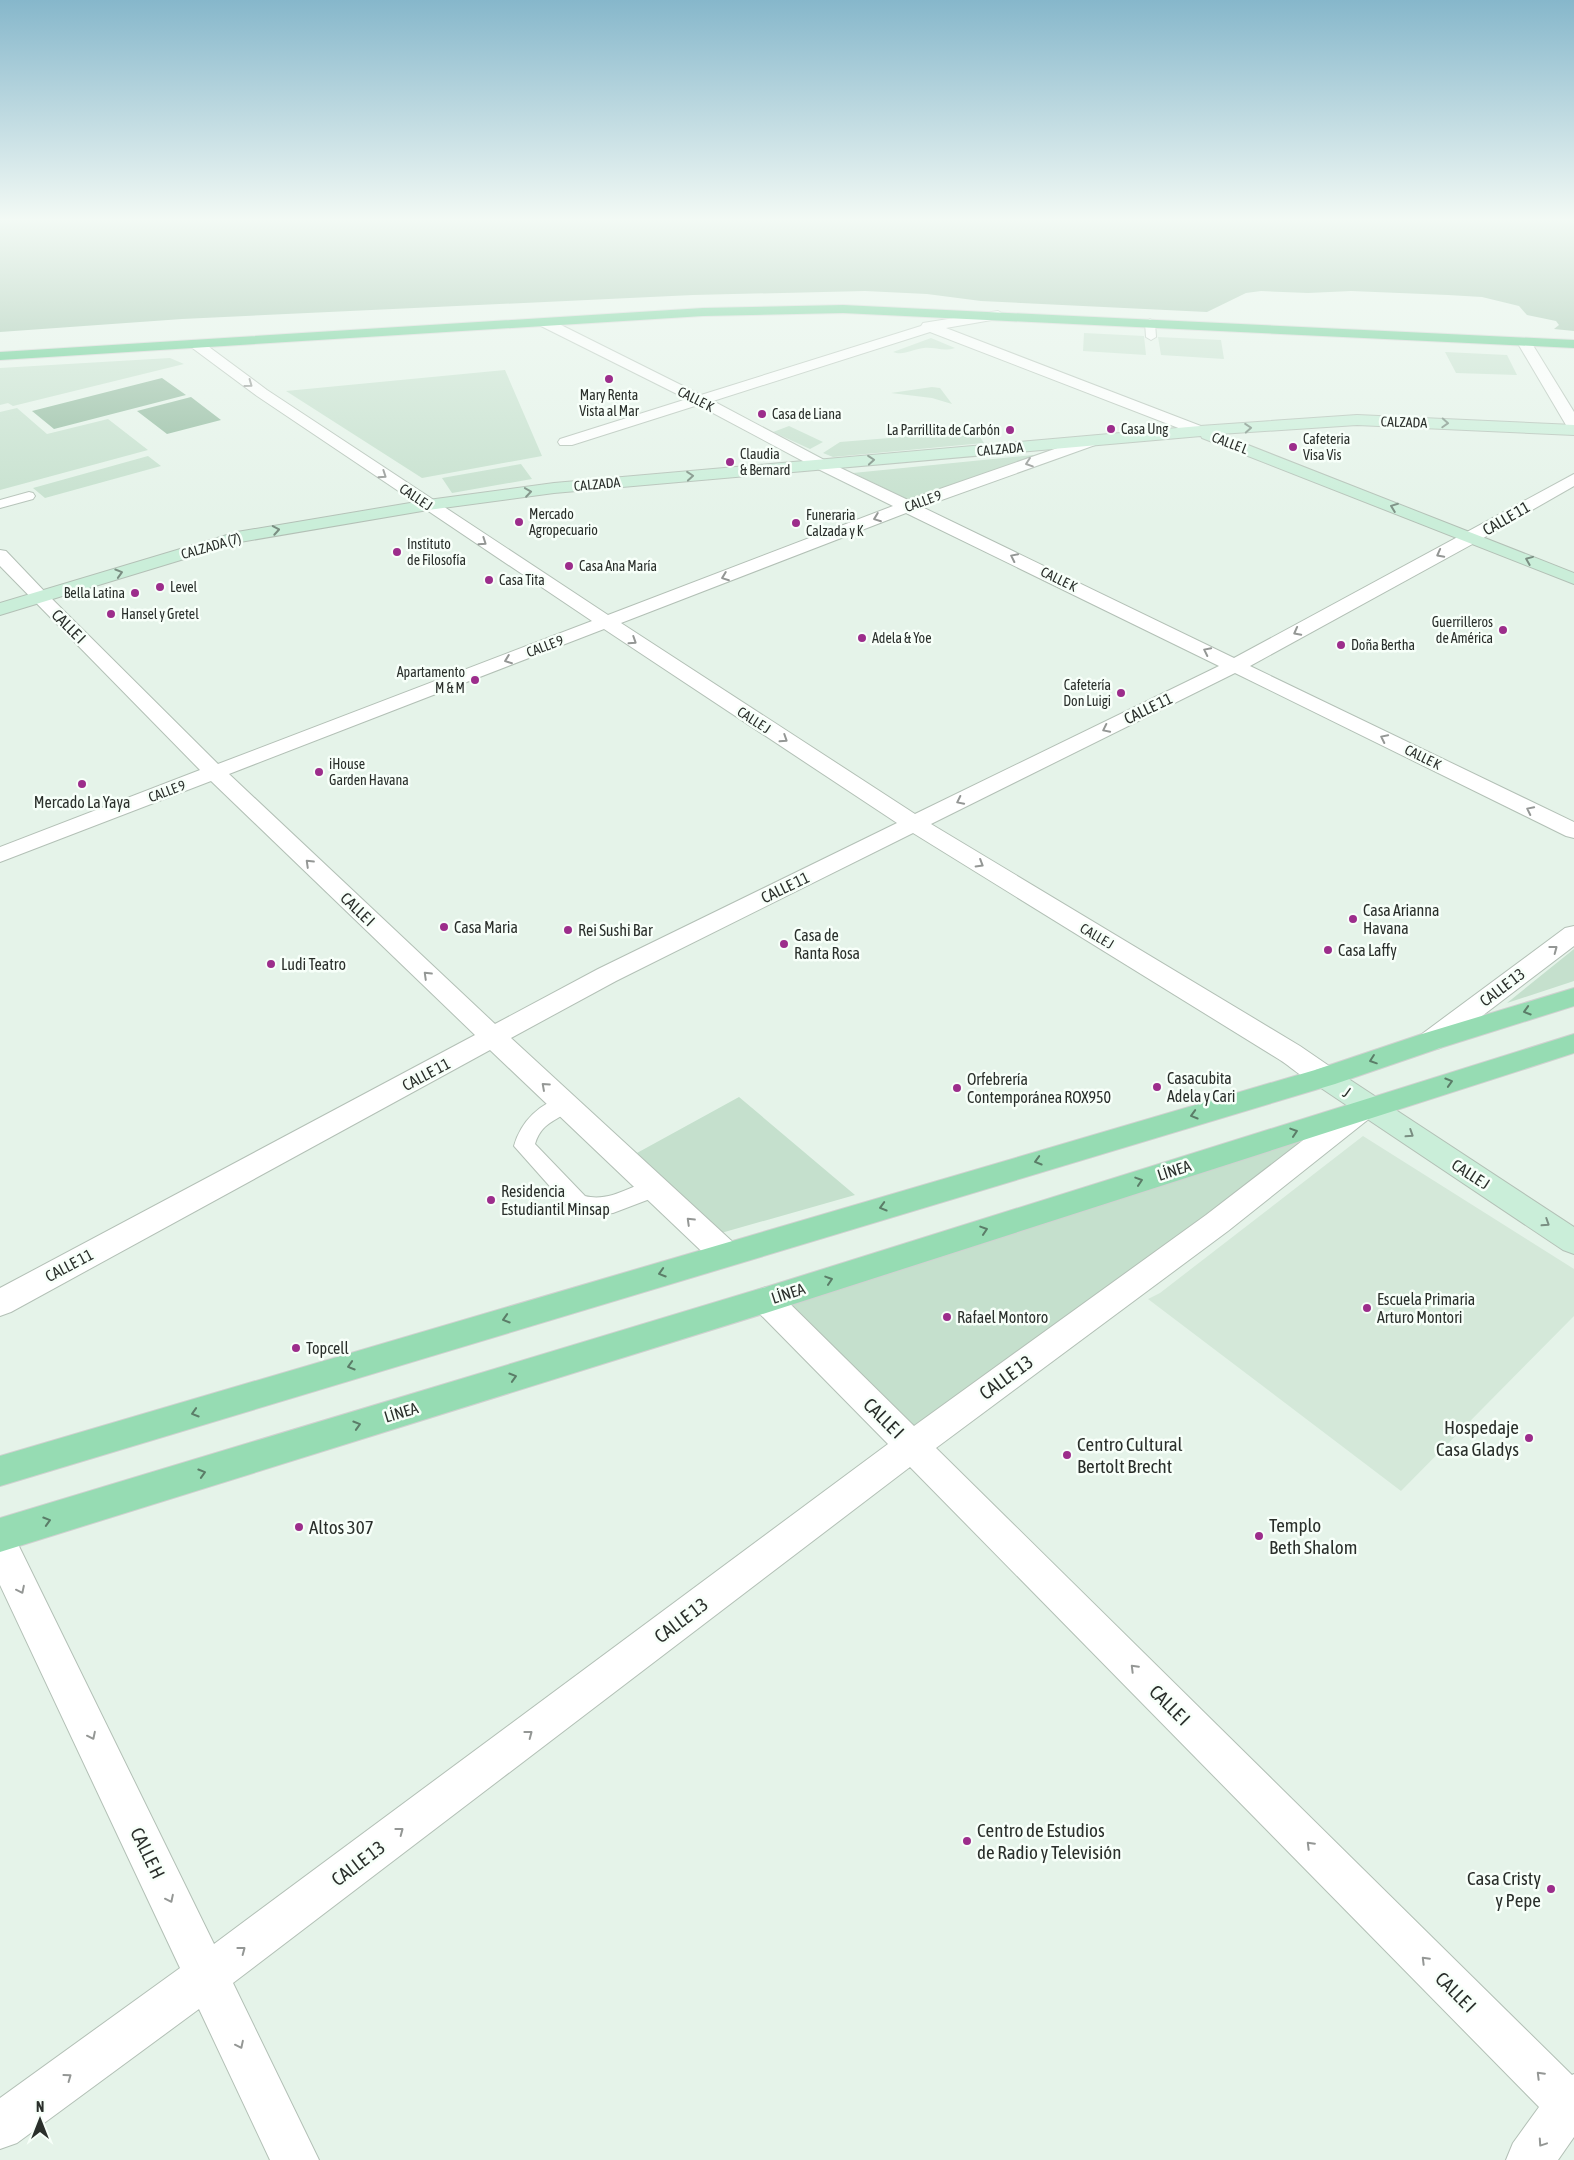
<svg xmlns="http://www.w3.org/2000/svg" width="1574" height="2160" font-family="'Asap Condensed',sans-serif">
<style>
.built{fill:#d4e8d9}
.green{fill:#c5e0cd}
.water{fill:#93bba0}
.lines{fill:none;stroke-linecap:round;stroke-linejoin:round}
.lane-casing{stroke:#b3c0b6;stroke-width:2}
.street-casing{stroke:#b3c0b6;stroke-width:2}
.secondary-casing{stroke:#b3c0b6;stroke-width:2}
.primary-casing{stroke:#d0d1d0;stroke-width:2}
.highway-casing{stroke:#d0d1d0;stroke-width:2}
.lane{fill:#fff;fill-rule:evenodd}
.street{fill:#fff;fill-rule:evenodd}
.secondary{fill:#caeed9;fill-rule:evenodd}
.primary{fill:#96dcb3;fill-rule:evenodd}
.highway{fill:#50c581;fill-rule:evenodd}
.oneway{stroke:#949795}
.oneway2{stroke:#7a8e82}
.oneway3{stroke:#5b7d68}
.poi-dot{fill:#9c2d8b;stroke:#f7fff9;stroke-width:2}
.labels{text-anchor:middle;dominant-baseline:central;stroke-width:5;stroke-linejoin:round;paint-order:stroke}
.far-poi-label{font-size:14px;fill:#2a2f2b;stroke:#f7fff9;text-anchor:start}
.far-street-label{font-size:14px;fill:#2a2f2b;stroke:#f7fff9}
.street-label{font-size:16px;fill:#2a2f2b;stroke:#f7fff9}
.poi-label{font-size:16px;fill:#2a2f2b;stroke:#f7fff9;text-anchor:start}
.near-street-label{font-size:19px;fill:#2a2f2b;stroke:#f7fff9}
.near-poi-label{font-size:19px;fill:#2a2f2b;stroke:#f7fff9;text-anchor:start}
</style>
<rect width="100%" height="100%" fill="#e5f3e9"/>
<!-- built -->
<path class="built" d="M1363 1136 1574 1269V1316L1401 1491 1148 1299 1160 1293Z"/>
<!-- green -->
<path class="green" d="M1084 333 1144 336 1146 355 1083 351Z
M1158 337 1221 340 1224 359 1161 355Z
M931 338 955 348C943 352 936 347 924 348 912 349 904 356 893 352Z
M1445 352 1507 355 1517 375 1456 373Z
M170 358 184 364 13 406 8 403 0 405V368Z
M505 370 542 456 422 478 286 391Z
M932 387 940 388 952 404 932 398 891 393Z
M17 408 47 434 108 419 148 450 0 490V412Z
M789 426 823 442 810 449 773 432Z
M976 431 984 443 833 457 823 453 840 442Z
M1033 455 1037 457 911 501 853 473Z
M148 456 161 466 45 498 33 488Z
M521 464 532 479 452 493 442 478Z
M1574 949V981L1507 1003Z
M739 1097 855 1195 707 1237 626 1159Z
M1360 1111 912 1446 766 1300Z"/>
<!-- water -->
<path class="water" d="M0 220H1574V331L1554 329 1559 325 1556 321 1527 315 1519 306 1482 297 1448 295 1351 291 1308 293 1261 291 1246 293 1207 312 981 301 927 294 865 291 693 295 182 319 0 332Z
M162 378 186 395 54 429 32 411Z
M191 397 221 420 167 434 137 411Z"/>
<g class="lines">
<!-- lane casing -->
<g class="lane-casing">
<path id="lane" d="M1150 319 1155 322 1156 337 1151 340 1146 337 1145 322Z
M29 492 33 493 35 496 33 499 0 508V500Z
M565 1096 572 1098 575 1103C565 1121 543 1117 535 1144L585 1196C616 1204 641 1175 663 1182L666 1188 663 1194 613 1213 595 1215 570 1209 514 1146C521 1121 540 1103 565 1096Z"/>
</g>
<!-- street casing -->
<g class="street-casing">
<path id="street" d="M998 311 1005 315 1003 318 946 328 1206 428 1208 431 1206 434H1194L930 332 713 401 828 462 908 500 1086 438H1098L1100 441 1098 444 922 507 1234 658 1574 474V486L1478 541 1250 666 1574 822V838L1566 836 1235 673 931 824 1300 1046 1335 1070 1339 1077 1335 1084C1314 1090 1297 1071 1280 1060L913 833 616 981 511 1038 736 1245 740 1254 736 1263 725 1266 714 1263 490 1050 11 1312 0 1316V1288L475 1035 211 781 0 862V847L200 770 0 566V550L6 551 46 593 218 764 592 621 257 396 191 347 189 344 191 341H201L267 390 608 615 893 506 816 468 698 405 572 445H560L558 442 560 439 687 399 541 326 539 323 541 320H551L701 395 921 326 923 323ZM906 513 1219 666 915 814 621 623ZM604 629 897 823 598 969 495 1024 229 774Z
M1524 338 1531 342 1574 412V430L1569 428 1566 425 1517 342Z
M1574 926V946L1440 1048 1431 1050 1422 1048 1418 1041 1422 1034 1565 928Z
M1360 1101 1370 1104 1374 1111 1370 1118 1228 1231 936 1448 1572 2075 1574 2074V2137L1558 2160H1506L1513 2143 1539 2107 910 1467 233 1983 319 2160H270L199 2009 17 2143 0 2149V2098L180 1968 0 1585V1529L13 1534 214 1944 888 1444 755 1309 750 1300 755 1291 766 1287 777 1291 914 1426 1206 1215 1350 1104Z"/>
</g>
<!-- secondary casing -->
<g class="secondary-casing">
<path id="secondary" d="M1357 415 1574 425V435L1357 425 1220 434 1574 573V584L1202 438 1201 436 554 493 428 510 240 542 0 615V603L237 532 428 500 554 483 1200 426Z
M1325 1067 1335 1070 1574 1227V1254L1563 1250 1315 1084 1311 1077 1315 1070Z"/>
</g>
<!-- primary casing -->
<g class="primary-casing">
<path id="primary" d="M1574 988V1006L1440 1048 1335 1084 0 1486V1456L1315 1070 1422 1034Z
M1574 1034V1053L766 1313 0 1552V1518L766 1287Z"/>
</g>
<!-- highway casing -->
<g class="highway-casing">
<path id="highway" d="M843 305 1574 340V348L843 313 703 316 0 360V352L703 308Z"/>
</g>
<!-- lane -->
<use href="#lane" class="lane"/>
<!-- street -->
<use href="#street" class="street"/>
<!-- secondary -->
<use href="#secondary" class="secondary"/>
<!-- primary -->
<use href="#primary" class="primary"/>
<!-- highway -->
<use href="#highway" class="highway"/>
</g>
<!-- one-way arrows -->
<defs><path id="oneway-chevron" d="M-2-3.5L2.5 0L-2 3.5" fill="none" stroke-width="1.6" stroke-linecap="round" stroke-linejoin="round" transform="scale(1.25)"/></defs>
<g class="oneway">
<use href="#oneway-chevron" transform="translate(249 384) rotate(36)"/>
<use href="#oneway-chevron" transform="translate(1029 463) rotate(161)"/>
<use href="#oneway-chevron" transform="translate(383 475) rotate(34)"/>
<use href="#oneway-chevron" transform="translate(877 518) rotate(159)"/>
<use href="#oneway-chevron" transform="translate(483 542) rotate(34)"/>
<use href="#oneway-chevron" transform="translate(1440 554) rotate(152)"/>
<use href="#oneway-chevron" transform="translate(1014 557) rotate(-154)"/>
<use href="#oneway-chevron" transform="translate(725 577) rotate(159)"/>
<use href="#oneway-chevron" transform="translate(1297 632) rotate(152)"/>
<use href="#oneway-chevron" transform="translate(633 641) rotate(33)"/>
<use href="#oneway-chevron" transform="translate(1207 651) rotate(-154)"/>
<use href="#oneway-chevron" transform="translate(508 660) rotate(159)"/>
<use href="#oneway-chevron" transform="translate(1106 729) rotate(154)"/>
<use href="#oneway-chevron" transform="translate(1384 738) rotate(-154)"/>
<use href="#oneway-chevron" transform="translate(784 739) rotate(33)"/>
<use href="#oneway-chevron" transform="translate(960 801) rotate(154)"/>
<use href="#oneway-chevron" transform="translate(1530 810) rotate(-154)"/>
<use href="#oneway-chevron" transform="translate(309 863) rotate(-136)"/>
<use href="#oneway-chevron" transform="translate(980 864) rotate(31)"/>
<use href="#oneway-chevron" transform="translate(1554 949) rotate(-37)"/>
<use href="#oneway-chevron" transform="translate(427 975) rotate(-136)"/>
<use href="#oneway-chevron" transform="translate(545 1086) rotate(-138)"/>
<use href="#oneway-chevron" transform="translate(690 1221) rotate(-136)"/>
<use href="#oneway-chevron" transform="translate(21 1590) rotate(64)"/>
<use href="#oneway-chevron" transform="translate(1134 1668) rotate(-135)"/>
<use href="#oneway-chevron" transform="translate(529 1734) rotate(-37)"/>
<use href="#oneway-chevron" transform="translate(92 1736) rotate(64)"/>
<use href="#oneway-chevron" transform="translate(400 1831) rotate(-37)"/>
<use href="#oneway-chevron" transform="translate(1310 1845) rotate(-135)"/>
<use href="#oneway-chevron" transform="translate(170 1899) rotate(64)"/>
<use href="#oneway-chevron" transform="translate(242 1950) rotate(-37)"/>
<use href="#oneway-chevron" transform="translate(1425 1960) rotate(-135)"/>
<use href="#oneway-chevron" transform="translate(240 2045) rotate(64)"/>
<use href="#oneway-chevron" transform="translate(1540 2075) rotate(-135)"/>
<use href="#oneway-chevron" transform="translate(68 2077) rotate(-36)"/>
<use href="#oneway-chevron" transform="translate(1542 2143) rotate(124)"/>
</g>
<g class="oneway2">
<use href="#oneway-chevron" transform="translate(1445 423) rotate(3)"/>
<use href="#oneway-chevron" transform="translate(1248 428) rotate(-4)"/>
<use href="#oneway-chevron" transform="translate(871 460) rotate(-5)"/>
<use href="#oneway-chevron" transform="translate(690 476) rotate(-5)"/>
<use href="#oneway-chevron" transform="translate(528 492) rotate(-8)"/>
<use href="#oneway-chevron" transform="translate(1394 507) rotate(-159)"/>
<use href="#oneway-chevron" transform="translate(276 530) rotate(-10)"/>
<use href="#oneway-chevron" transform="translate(1529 560) rotate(-158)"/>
<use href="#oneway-chevron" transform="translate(119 573) rotate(-17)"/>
<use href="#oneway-chevron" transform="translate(1410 1134) rotate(33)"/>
<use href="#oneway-chevron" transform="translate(1546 1223) rotate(33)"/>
</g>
<g class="oneway3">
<use href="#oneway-chevron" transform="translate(1527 1011) rotate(163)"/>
<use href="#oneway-chevron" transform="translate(1373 1060) rotate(161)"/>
<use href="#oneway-chevron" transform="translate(1449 1082) rotate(-17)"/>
<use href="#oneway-chevron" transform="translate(1194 1115) rotate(164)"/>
<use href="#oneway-chevron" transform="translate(1294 1132) rotate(-18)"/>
<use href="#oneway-chevron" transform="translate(1038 1161) rotate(164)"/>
<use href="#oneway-chevron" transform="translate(1139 1181) rotate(-18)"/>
<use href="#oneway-chevron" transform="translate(883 1207) rotate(164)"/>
<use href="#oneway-chevron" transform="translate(984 1230) rotate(-18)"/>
<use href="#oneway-chevron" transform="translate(662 1273) rotate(163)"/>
<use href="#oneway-chevron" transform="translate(829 1280) rotate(-18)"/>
<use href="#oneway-chevron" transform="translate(506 1319) rotate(163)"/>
<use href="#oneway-chevron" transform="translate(351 1366) rotate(163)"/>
<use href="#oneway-chevron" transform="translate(513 1377) rotate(-17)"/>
<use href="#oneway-chevron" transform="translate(195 1413) rotate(163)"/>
<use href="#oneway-chevron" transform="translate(357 1425) rotate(-17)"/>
<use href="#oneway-chevron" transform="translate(202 1473) rotate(-17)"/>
<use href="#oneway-chevron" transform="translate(47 1521) rotate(-17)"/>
</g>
<!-- sky -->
<linearGradient id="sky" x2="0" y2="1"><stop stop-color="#86b7cb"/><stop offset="0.42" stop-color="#f3faf5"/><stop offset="1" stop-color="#f3faf5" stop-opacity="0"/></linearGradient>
<rect width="1574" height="523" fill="url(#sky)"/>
<!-- markers -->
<g class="poi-dot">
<circle cx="609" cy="379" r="5"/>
<circle cx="762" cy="414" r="5"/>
<circle cx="1111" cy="429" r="5"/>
<circle cx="1010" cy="430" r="5"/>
<circle cx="1293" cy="447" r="5"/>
<circle cx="730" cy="462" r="5"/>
<circle cx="519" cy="522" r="5"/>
<circle cx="796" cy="523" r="5"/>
<circle cx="397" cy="552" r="5"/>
<circle cx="569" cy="566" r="5"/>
<circle cx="489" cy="580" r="5"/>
<circle cx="160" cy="587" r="5"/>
<circle cx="135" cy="593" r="5"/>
<circle cx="111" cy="614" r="5"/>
<circle cx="1503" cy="630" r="5"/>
<circle cx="862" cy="638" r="5"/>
<circle cx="1341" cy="645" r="5"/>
<circle cx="475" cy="680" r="5"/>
<circle cx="1121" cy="693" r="5"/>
<circle cx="319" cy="772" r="5"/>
<circle cx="82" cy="784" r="5"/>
<circle cx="1353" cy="919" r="5"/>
<circle cx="444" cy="927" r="5"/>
<circle cx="568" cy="930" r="5"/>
<circle cx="784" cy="944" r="5"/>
<circle cx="1328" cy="950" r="5"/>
<circle cx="271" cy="964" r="5"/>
<circle cx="1157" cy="1087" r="5"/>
<circle cx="957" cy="1088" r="5"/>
<circle cx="491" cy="1200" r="5"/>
<circle cx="1367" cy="1308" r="5"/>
<circle cx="947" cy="1317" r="5"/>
<circle cx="296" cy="1348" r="5"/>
<circle cx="1529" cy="1438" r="5"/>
<circle cx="1067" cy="1455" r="5"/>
<circle cx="299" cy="1527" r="5"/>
<circle cx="1259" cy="1536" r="5"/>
<circle cx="967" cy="1841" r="5"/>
<circle cx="1551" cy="1889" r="5"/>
</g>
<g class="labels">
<!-- far-poi labels -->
<g class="far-poi-label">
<text x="609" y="395" text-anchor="middle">Mary Renta<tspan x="609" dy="16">Vista al Mar</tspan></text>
<text x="772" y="414">Casa de Liana</text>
<text x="1121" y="429">Casa Ung</text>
<text x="1000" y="430" text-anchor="end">La Parrillita de Carbón</text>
<text x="1303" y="439">Cafeteria<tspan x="1303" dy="16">Visa Vis</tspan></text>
<text x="740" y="454">Claudia<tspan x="740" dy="16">&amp; Bernard</tspan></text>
<text x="529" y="514">Mercado<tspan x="529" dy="16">Agropecuario</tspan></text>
<text x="806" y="515">Funeraria<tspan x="806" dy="16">Calzada y K</tspan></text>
<text x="407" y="544">Instituto<tspan x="407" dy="16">de Filosofía</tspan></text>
<text x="579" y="566">Casa Ana María</text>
<text x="499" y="580">Casa Tita</text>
<text x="170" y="587">Level</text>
<text x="125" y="593" text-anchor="end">Bella Latina</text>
<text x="121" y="614">Hansel y Gretel</text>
<text x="1493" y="622" text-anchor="end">Guerrilleros<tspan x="1493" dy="16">de América</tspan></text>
<text x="872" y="638">Adela &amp; Yoe</text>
<text x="1351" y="645">Doña Bertha</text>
<text x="465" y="672" text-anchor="end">Apartamento<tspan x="465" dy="16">M &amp; M</tspan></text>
<text x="1111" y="685" text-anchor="end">Cafetería<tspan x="1111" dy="16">Don Luigi</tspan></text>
<text x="329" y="764">iHouse<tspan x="329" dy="16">Garden Havana</tspan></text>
</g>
<!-- far-street labels -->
<g class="far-street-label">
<text transform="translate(696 399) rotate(27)">CALLE K</text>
<text transform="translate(1404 422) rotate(2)">CALZADA</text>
<text transform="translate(1230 443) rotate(21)">CALLE L</text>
<text transform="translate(1000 449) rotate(-5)">CALZADA</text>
<text transform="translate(597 484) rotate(-5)">CALZADA</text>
<text transform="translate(416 497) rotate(34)">CALLE J</text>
<text transform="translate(923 501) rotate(-20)">CALLE 9</text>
<text transform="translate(211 546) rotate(-16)">CALZADA (7)</text>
<text transform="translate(1059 579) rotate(26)">CALLE K</text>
<text transform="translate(545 646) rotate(-21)">CALLE 9</text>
<text transform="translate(754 720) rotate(33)">CALLE J</text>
<text transform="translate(1423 757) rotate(26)">CALLE K</text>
<text transform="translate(167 791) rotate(-21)">CALLE 9</text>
<text transform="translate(1097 936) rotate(31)">CALLE J</text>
</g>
<!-- street labels -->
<g class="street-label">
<text transform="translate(1506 518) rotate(-30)">CALLE 11</text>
<text transform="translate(69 626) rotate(45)">CALLE I</text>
<text transform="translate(1148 708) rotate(-26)">CALLE 11</text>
<text transform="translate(785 887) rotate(-26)">CALLE 11</text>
<text transform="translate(358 909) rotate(44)">CALLE I</text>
<text transform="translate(1502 987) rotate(-37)">CALLE 13</text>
<text transform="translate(426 1074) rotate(-28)">CALLE 11</text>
<text transform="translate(1347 1092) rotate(35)">J</text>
<text transform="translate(1174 1170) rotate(-18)">LÍNEA</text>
<text transform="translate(1471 1174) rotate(33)">CALLE J</text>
<text transform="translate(69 1265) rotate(-28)">CALLE 11</text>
<text transform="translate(788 1293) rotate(-18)">LÍNEA</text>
<text transform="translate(401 1412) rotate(-17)">LÍNEA</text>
</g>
<!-- poi labels -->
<g class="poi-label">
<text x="82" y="802" text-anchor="middle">Mercado La Yaya</text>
<text x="1363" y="910">Casa Arianna<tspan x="1363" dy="18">Havana</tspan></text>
<text x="454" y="927">Casa Maria</text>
<text x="578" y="930">Rei Sushi Bar</text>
<text x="794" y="935">Casa de<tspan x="794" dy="18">Ranta Rosa</tspan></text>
<text x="1338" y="950">Casa Laffy</text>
<text x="281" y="964">Ludi Teatro</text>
<text x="1167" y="1078">Casacubita<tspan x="1167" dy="18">Adela y Cari</tspan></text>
<text x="967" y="1079">Orfebrería<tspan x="967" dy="18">Contemporánea ROX950</tspan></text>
<text x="501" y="1191">Residencia<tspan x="501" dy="18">Estudiantil Minsap</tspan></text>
<text x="1377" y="1299">Escuela Primaria<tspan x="1377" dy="18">Arturo Montori</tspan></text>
<text x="957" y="1317">Rafael Montoro</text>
<text x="306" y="1348">Topcell</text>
</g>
<!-- near-street labels -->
<g class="near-street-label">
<text transform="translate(1006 1377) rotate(-36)">CALLE 13</text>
<text transform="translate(884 1418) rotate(45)">CALLE I</text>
<text transform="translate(681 1620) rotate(-37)">CALLE 13</text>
<text transform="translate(1170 1705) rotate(45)">CALLE I</text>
<text transform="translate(148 1853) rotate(64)">CALLE H</text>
<text transform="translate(358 1863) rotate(-37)">CALLE 13</text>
<text transform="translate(1456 1992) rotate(45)">CALLE I</text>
</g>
<!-- near-poi labels -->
<g class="near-poi-label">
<text x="1519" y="1427" text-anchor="end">Hospedaje<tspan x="1519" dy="22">Casa Gladys</tspan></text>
<text x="1077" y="1444">Centro Cultural<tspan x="1077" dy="22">Bertolt Brecht</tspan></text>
<text x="1269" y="1525">Templo<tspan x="1269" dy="22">Beth Shalom</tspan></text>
<text x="309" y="1527">Altos 307</text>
<text x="977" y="1830">Centro de Estudios<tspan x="977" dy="22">de Radio y Televisión</tspan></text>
<text x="1541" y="1878" text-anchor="end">Casa Cristy<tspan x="1541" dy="22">y Pepe</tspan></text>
</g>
</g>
<!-- north arrow -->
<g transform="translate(40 2120)" stroke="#f7fff9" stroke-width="4" paint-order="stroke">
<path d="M0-4L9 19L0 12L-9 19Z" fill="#2a2f2b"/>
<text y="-8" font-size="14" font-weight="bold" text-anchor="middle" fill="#2a2f2b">N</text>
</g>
</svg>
